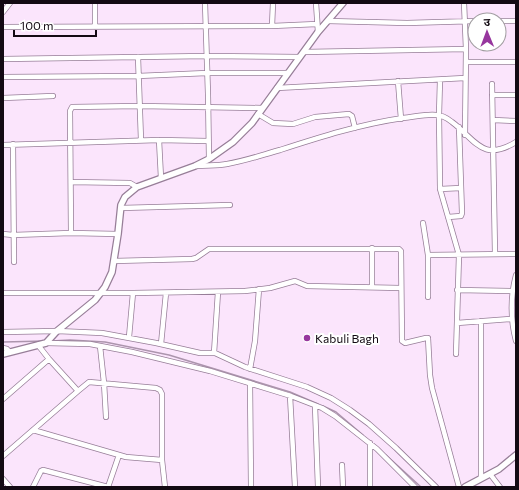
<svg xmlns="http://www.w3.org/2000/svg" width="519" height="490" font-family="Commissioner,'Noto Sans Devanagari',sans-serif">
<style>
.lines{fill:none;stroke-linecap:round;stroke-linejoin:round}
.stream{stroke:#ac95ad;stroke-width:1.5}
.minor-casing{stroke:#977e98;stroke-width:6}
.tertiary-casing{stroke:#977e98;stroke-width:8}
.minor{stroke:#fff;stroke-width:4.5}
.tertiary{stroke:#fff;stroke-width:5.5}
.poi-dot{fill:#97369e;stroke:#fff;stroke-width:1.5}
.labels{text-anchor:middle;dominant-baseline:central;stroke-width:4;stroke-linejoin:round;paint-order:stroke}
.poi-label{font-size:12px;fill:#130a13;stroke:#fff;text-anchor:start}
</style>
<rect width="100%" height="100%" fill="#fbe5fc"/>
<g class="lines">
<!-- stream -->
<path class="stream" d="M51 341 70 340 105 342 169 355 290 392 318 404
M3 342 45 341
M323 406 336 412 363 435
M386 455 421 487"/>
<!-- minor casing -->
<g class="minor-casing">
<path id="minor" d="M205 3 208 94 209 159
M316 3 318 32
M464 3 466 49 465 135
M3 12 10 3
M328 21 407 23 475 21
M499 21H516
M272 26 273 3
M3 27 272 26 317 24
M95 27V3
M304 52 466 49
M138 57 141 140
M3 59 207 56 300 57
M466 62H516
M3 77 138 76 207 73H288
M440 80 439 115 440 189 459 255 456 354
M398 81 401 119
M492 84 495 254
M277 88 465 78
M492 95H516
M3 98 53 96
M258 114 273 123 293 124 315 117 349 114 352 116 355 128
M493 120 516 121
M159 140 208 141
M13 144 14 262
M3 145 159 140 161 178
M197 166C207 165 217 166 227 164 245 161 262 155 280 150 320 137 361 124 403 118 414 117 425 114 436 115 442 115 447 118 452 122 475 139 482 163 516 142
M71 182 130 183 137 187
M440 189 461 188
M121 208 230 205
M448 217 461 216 462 213 459 127
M423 223 428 255V297
M71 233 70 111 72 107 139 106 262 108
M3 234 13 235 71 233 118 234
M372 248V287
M428 255 516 254
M114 261 192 259 196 258 209 249H399L401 251 402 341 405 343 426 338H428L430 375 432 388 459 487
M516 275C510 298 510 318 516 341
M457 290 512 291
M3 293H133L245 291 270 288 295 281 307 286 400 288
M457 323 511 319
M3 332 57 331 102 333 156 343 200 353H215L245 367 307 387 331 398 350 410 369 424 396 448 436 487
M129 337 133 293
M46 343 90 344 132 352 210 371 291 396 322 408 335 416 377 449 415 487
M161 344 166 293
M38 345 49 359 78 391
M100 346 104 383 106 417
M3 348 7 349 10 352
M214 353 218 292
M250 369 255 341 259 289
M250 383 251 487
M290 396 295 487
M3 399 49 359
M315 406 318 487
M33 430 126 457 162 460
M370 443V487
M3 456 78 391 89 382 156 388 160 390 162 394V460L165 487
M342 465 343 487
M490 474 500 487
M481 478V321
M3 479 10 487
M33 487 41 471 43 470 108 487
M108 487 119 455"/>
</g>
<!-- tertiary casing -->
<g class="tertiary-casing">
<path id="tertiary" d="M3 354 46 343 57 331 95 300 105 287 112 272 118 234 121 205 125 197 137 187 195 166 209 159 233 142 252 123 318 32 343 3
M465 487 499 469 516 455"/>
</g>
<!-- minor -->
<use href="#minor" class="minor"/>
<!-- tertiary -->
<use href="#tertiary" class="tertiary"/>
</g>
<!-- markers -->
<circle class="poi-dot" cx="307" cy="338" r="4"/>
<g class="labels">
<!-- poi labels -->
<g class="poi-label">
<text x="315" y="338">Kabuli Bagh</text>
</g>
</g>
<!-- border -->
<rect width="519" height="490" fill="none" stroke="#130a13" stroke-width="8"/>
<!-- north arrow -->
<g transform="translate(487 32) rotate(359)"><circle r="19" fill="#ffffff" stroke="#a19da1"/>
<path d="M0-3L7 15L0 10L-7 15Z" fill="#97369e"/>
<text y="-6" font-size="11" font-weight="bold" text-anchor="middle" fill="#130a13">उ</text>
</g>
<!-- scale -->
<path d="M14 30v6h82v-6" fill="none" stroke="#130a13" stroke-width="2"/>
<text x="20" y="30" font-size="12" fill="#130a13" stroke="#ffffff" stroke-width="3" paint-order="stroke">100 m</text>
</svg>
